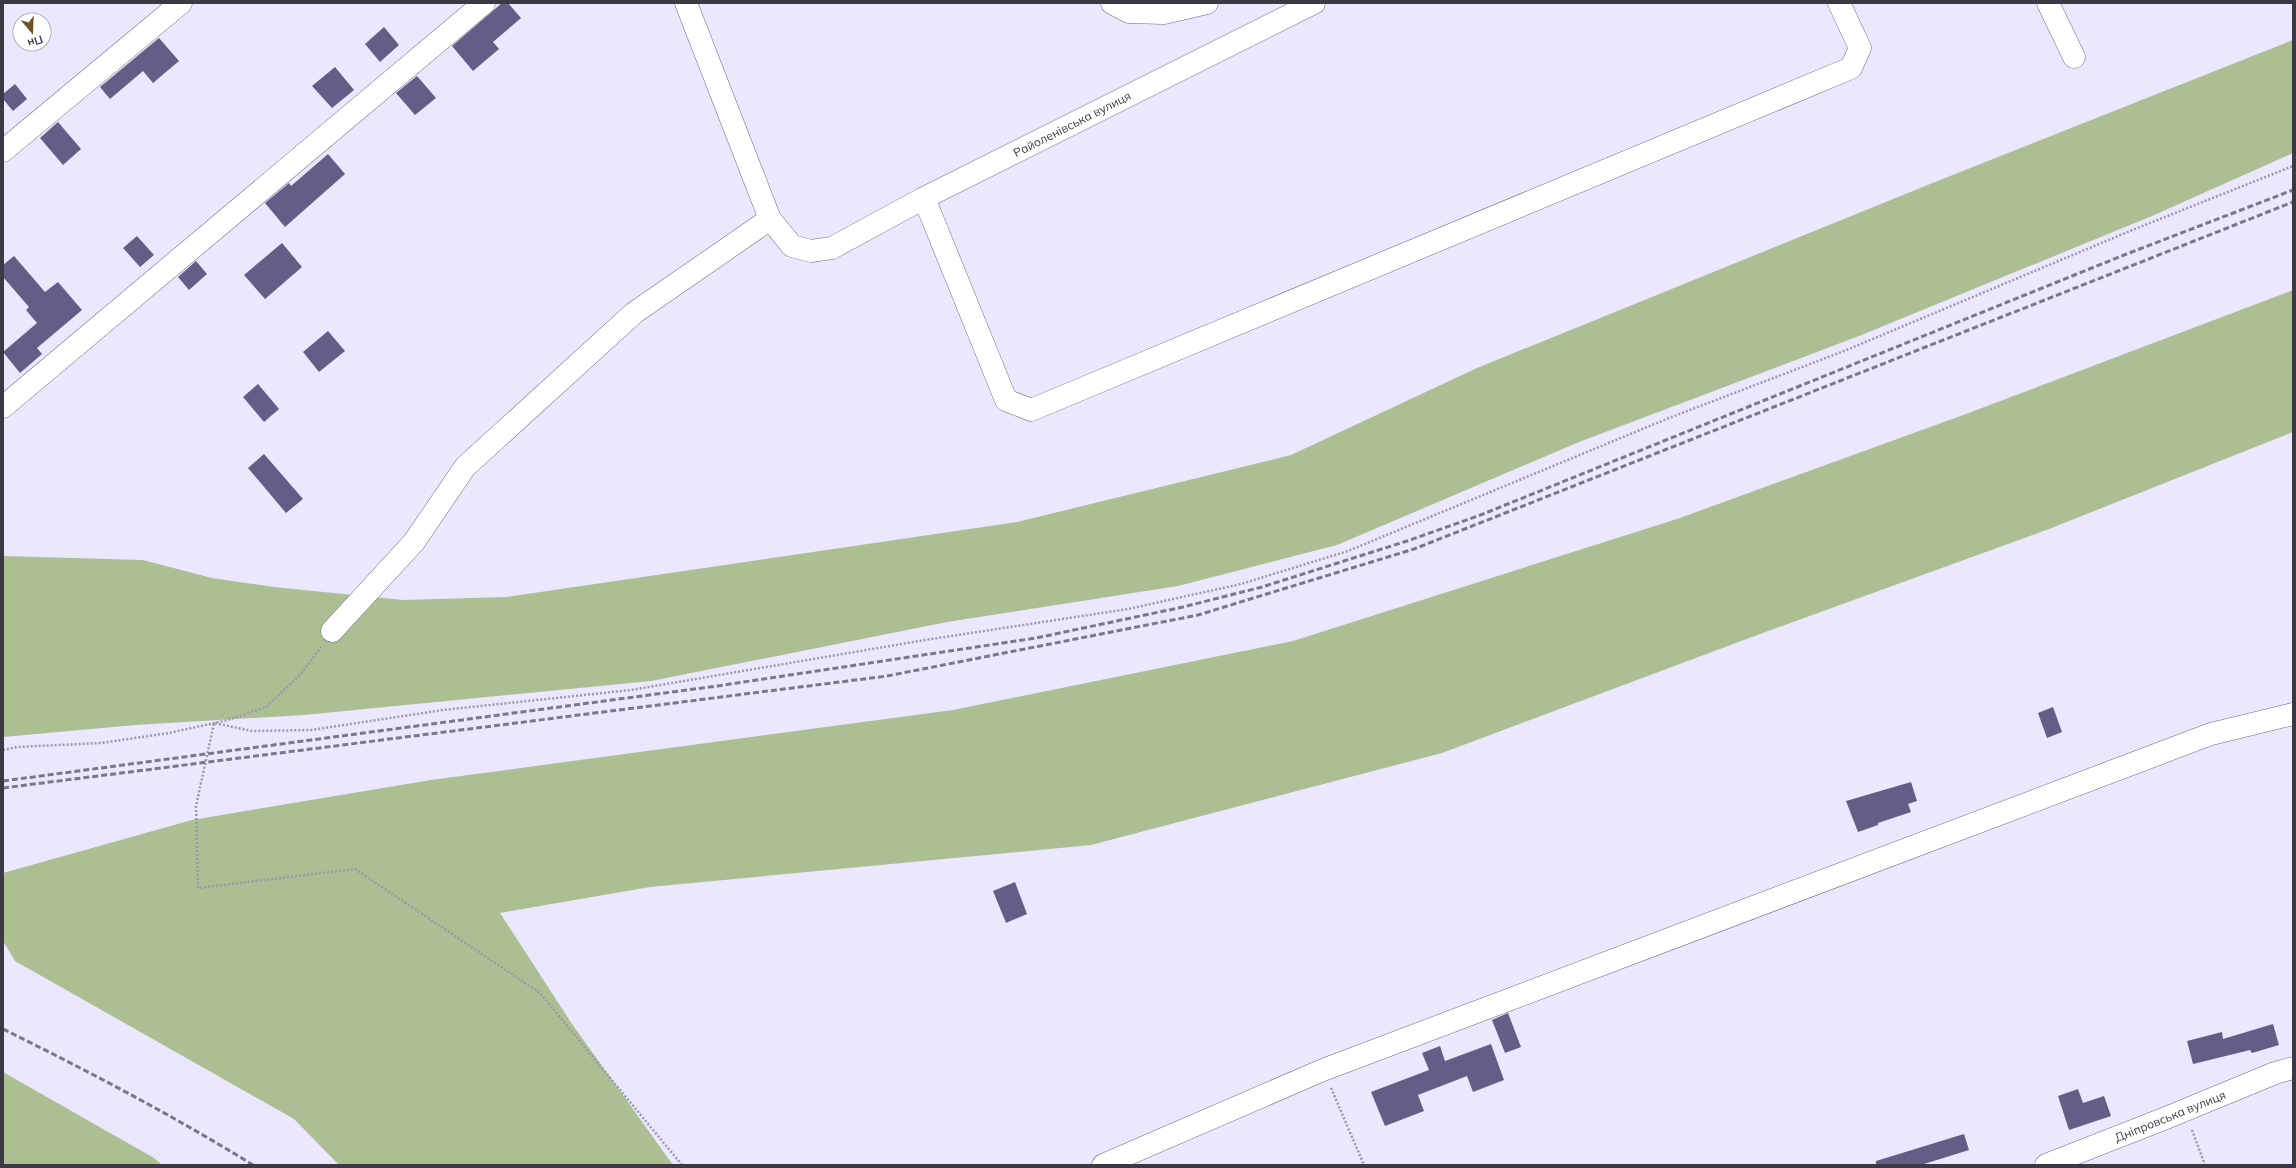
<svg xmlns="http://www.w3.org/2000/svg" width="2296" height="1168" font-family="Mulish,sans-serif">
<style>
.forest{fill:#acbf92}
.building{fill:#665d86}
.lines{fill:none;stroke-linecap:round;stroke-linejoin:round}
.minor-casing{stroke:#6e6a83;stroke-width:23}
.path{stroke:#9b98a9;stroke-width:2.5;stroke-dasharray:2 2;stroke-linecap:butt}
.minor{stroke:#fff;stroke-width:22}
.rail{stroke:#7a7786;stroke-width:3;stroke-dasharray:6 3;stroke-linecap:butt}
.labels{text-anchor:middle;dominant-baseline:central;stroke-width:4;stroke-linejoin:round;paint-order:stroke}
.street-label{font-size:12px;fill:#3b3944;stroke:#fff}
</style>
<rect width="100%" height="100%" fill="#ebe7fe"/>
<!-- forest -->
<path class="forest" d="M2293 40V153L2152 216 1859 336 1579 442 1337 545 1178 586 947 622 651 681 304 715 135 725 3 737V556L143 560 212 578 274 587 403 600 507 597 1017 522 1291 455 1477 368 1935 182Z
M2293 290V432L2049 529 1760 634 1442 753 1091 845 650 887 500 913 572 1024 673 1165H339L294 1119 15 961 3 941V873L192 820 431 780 953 710 1293 641 1677 519 1966 414Z
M3 1072 154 1158 162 1165H3Z"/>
<!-- building -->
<path class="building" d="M502 3H508L521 18 493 42 499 49 473 71 452 46Z
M384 27 399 45 380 62 365 44Z
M159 38 179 61 153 83 143 71 110 99 100 87Z
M335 67 354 90 332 108 312 86Z
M417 76 436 98 415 115 396 93Z
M15 84 27 99 13 111 3 99V94Z
M58 122 81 149 63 165 40 138Z
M328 154 345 174 285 227 265 203 289 183 291 186Z
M137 236 154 255 140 267 123 248Z
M282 243 302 267 265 299 244 275Z
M14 256 45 292 58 282 82 310 37 348 42 354 20 373 3 352 37 323 26 310 29 307 3 277V265Z
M196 261 207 274 189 290 178 277Z
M328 331 345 351 319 372 303 352Z
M258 384 279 409 264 422 243 397Z
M264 454 303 499 286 513 248 468Z
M2053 707 2062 732 2047 738 2038 713Z
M1911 782 1917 801 1908 804 1911 812 1878 823V825L1858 832 1846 801Z
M1015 882 1027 914 1006 923 993 891Z
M1508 1013 1521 1047 1505 1053 1492 1020Z
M2273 1024 2279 1045 2252 1053 2250 1050 2193 1064 2187 1041 2222 1032 2223 1039Z
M1491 1044 1504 1080 1473 1092 1467 1076 1418 1095 1424 1111 1385 1126 1371 1092 1429 1070 1422 1053 1440 1046 1445 1061Z
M2078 1089 2083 1103 2104 1096 2111 1116 2069 1130 2058 1096Z
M1964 1134 1969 1150 1921 1165H1876V1161Z"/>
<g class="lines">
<!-- minor casing -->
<g class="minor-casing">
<path id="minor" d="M686 3 770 219 792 246 811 251 832 248 924 198 1314 3
M1112 3 1129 12 1164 13 1207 3
M2048 3 2074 57
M3 151 181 3
M924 198 1006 400 1031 410 1851 68 1860 48 1839 3
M3 407 484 3
M332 631 414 542 465 467 634 313 770 219
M1103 1165 1323 1070 2211 734 2293 714
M2046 1165 2166 1118 2275 1073 2293 1068"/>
</g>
<!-- path -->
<path class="path" d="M3 750 17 747 101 743 169 733 228 720 266 707 301 674 321 647
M1331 1088 1364 1165
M2192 1130 2205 1165
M682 1165 540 993 355 869 198 888 196 806 214 723 252 731 311 730 443 710 631 690 925 640 1128 609 1241 584 1348 551 1669 418 1844 351 2130 231 2293 166"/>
<!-- minor -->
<use href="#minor" class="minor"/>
<!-- rail -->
<path class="rail" d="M3 781 717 686 1036 638 1183 607 1262 587 1407 541 1478 516 2124 255 2293 190
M3 788 887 676 1198 615 1414 549 2293 202
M3 1029C88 1071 172 1115 253 1165"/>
</g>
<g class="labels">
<!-- street labels -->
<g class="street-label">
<text transform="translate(1072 124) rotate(-27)">Райоленівська вулиця</text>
<text transform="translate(2170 1116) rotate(-22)">Дніпровська вулиця</text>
</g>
</g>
<!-- border -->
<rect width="2296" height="1168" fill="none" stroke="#3b3944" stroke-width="8"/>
<!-- north arrow -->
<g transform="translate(32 32) rotate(161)"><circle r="19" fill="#ffffff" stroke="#b1b0b4"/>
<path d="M0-3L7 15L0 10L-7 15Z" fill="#6f5226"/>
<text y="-6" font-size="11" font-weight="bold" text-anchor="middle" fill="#3b3944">Пн</text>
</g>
</svg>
